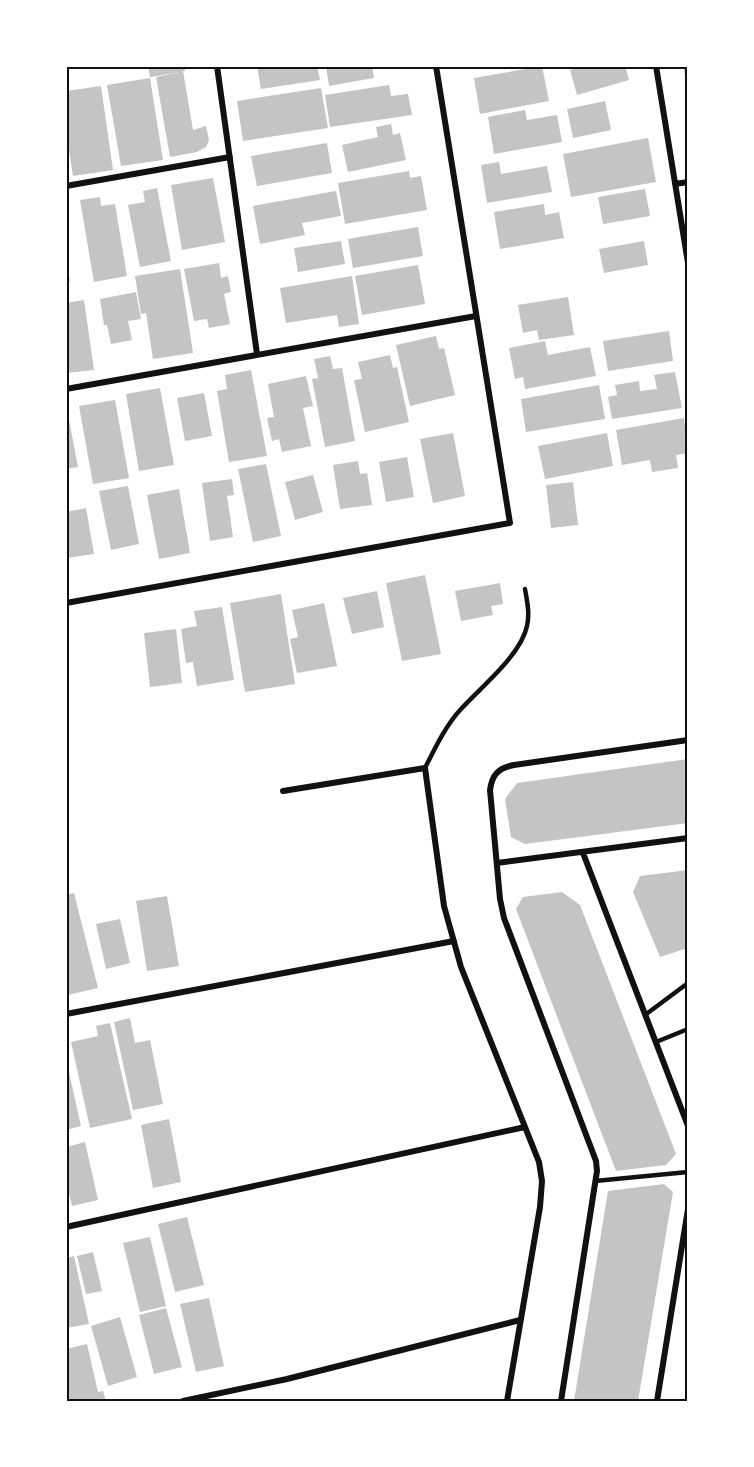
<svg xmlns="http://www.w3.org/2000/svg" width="754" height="1467" font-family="Cabin,sans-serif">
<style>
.building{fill:#c4c4c4}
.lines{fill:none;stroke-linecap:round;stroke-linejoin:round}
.service{stroke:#111;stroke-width:4.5}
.minor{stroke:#111;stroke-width:6}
.neatline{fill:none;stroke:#111;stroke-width:2}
</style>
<rect width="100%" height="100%" fill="#fff"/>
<!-- building -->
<path class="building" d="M148 66H184L185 71H183L193 130 206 126 209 140 206 147 197 152 170 157 156 77 180 72 150 77Z
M257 66H317L320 80 261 89Z
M326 66H372L374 78 329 86Z
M542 66 549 101 480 114 474 78Z
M584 66H625L629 80 577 95 570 70Z
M683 66H688V81H686Z
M150 78 163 160 121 166 107 85Z
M389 85 391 96 408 94 412 115 330 127 325 95Z
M101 86 113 170 73 176 66 130V91Z
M321 88 328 128 243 141 237 101Z
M605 101 611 130 573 138 567 109Z
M525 110 527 120 557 115 562 142 494 154 488 117Z
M391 124 393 135 400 133 406 160 348 172 342 145 378 137 376 127Z
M648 138 656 182 571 197 563 154Z
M327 143 332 173 257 186 251 156Z
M499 162 501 174 547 166 552 192 487 203 481 165Z
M409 171 410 178 421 176 427 210 345 224 338 183Z
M213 178 225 242 182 250 171 185Z
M157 188 171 261 140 267 128 205 145 202 143 191Z
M645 189 650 216 603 224 598 197Z
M336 191 341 216 302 223 305 235 260 244 253 206Z
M100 197 101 206 115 204 127 276 94 282 80 200Z
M544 204 545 215 559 212 564 238 500 249 494 212Z
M418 227 423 256 353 268 348 239Z
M341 241 345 264 298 272 294 248Z
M644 241 648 265 604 273 599 249Z
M66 261 70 281H66Z
M219 263 221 278 228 276 231 292 224 294 230 324 209 328 207 319 194 321 184 269Z
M418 265 425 304 362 315 355 276Z
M180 269 193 353 153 359 146 313 141 314 135 276Z
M352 276 359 324 339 327 337 315 286 323 280 288Z
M136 292 141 319 128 321 132 340 111 344 107 325H104L100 299Z
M568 297 574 335 539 340 537 330 523 333 518 305Z
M84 300 94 370 66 373V303Z
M669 331 673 361 608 371 603 341Z
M436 336 439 349 444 348 455 395 410 406 396 345Z
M545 341 548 355 590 347 596 376 525 389 523 377 515 379 509 348Z
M390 355 393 368 397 367 409 422 365 432 354 380 362 379 358 362Z
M330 356 333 369 342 368 355 441 325 447 312 379 318 378 314 359Z
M251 370 267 456 229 462 217 391 227 389 225 375Z
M675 372 682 408 612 419 608 397 617 395 615 385 639 381 640 391 657 389 654 375Z
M306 376 313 406 303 408 311 446 282 452 279 439 272 441 267 418 274 417 268 384Z
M599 385 605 419 526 432 521 399Z
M160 388 174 465 139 471 126 394Z
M204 393 212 436 185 441 177 398Z
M115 400 129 478 93 484 79 406Z
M66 404 78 467 66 469Z
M684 418 688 453 676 455 678 468 652 472 650 460 622 465 616 430Z
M453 433 465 496 433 503 420 439Z
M607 433 613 466 545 479 538 446Z
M407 457 414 497 386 502 379 462Z
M358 461 360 474 367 473 372 505 340 509 333 465Z
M266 464 281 536 253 542 238 469Z
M313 475 323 512 295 520 285 482Z
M232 479 234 495 227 496 233 537 210 541 202 483Z
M573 482 578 525 551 528 546 485Z
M128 486 139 544 111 550 99 491Z
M179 489 190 553 159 559 147 495Z
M86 508 94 554 67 558 66 512Z
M425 575 441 654 402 661 386 583Z
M500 583 503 604 491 606 493 615 461 621 455 591Z
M377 591 384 627 352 634 343 598Z
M281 594 295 684 245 692 230 603Z
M324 603 337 666 297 673 290 639 298 637 292 610Z
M222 607 234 680 197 686 193 662 186 663 181 629 197 626 194 611Z
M176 629 182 683 150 687 144 633Z
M688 759V823L525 844 511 837 505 799 517 783Z
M688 870V948L660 957 633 892 640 876Z
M562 892 580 905 676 1154 666 1165 616 1171 516 909 523 897Z
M74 893 98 988 68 995 66 988V895Z
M167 896 179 966 147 971 136 901Z
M120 919 130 963 106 969 96 924Z
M130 1018 135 1043 150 1040 163 1104 133 1110 114 1022Z
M110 1023 132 1119 90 1128 71 1042 98 1036 96 1026Z
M66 1059 81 1126 66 1130Z
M169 1119 181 1182 153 1188 141 1125Z
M85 1142 98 1200 72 1206 66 1181V1147Z
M664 1184 673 1192 638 1401H574L608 1191Z
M187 1217 204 1285 175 1292 158 1224Z
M150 1237 166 1306 140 1312 123 1243Z
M93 1252 102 1291 86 1294 77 1256Z
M74 1256 89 1324 66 1328V1258Z
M209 1298 224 1366 196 1372 180 1304Z
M166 1308 182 1367 154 1374 139 1315Z
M120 1317 137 1377 108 1386 91 1326Z
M87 1344 98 1392 103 1391 106 1401H66V1398L69 1397 66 1383V1349Z"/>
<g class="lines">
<!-- service -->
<path class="service" d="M425 768C435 748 446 725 461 709 481 687 521 655 527 626 530 613 527 601 525 589
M645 1015 688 983
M656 1042 688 1029
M595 1181 688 1172"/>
<!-- minor -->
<path class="minor" d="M217 66 257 354
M656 66 688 263
M675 184 688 182
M66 186 230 157
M66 389 476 316
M66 603 510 523 436 66
M283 791 425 768 444 906 461 967 539 1162 542 1181 540 1207 507 1401
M583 853 688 1126
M497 863 688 838
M66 1014 454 941
M66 1227 525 1127
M183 1401 287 1379 520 1320
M561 1401 597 1171 596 1161 504 918 500 899 490 790C492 775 498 768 514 765L688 740
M657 1401 688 1209"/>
</g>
<!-- border -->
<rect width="754" height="1467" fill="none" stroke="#ffffff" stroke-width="135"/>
<rect x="68" y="68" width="618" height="1332" class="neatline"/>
</svg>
